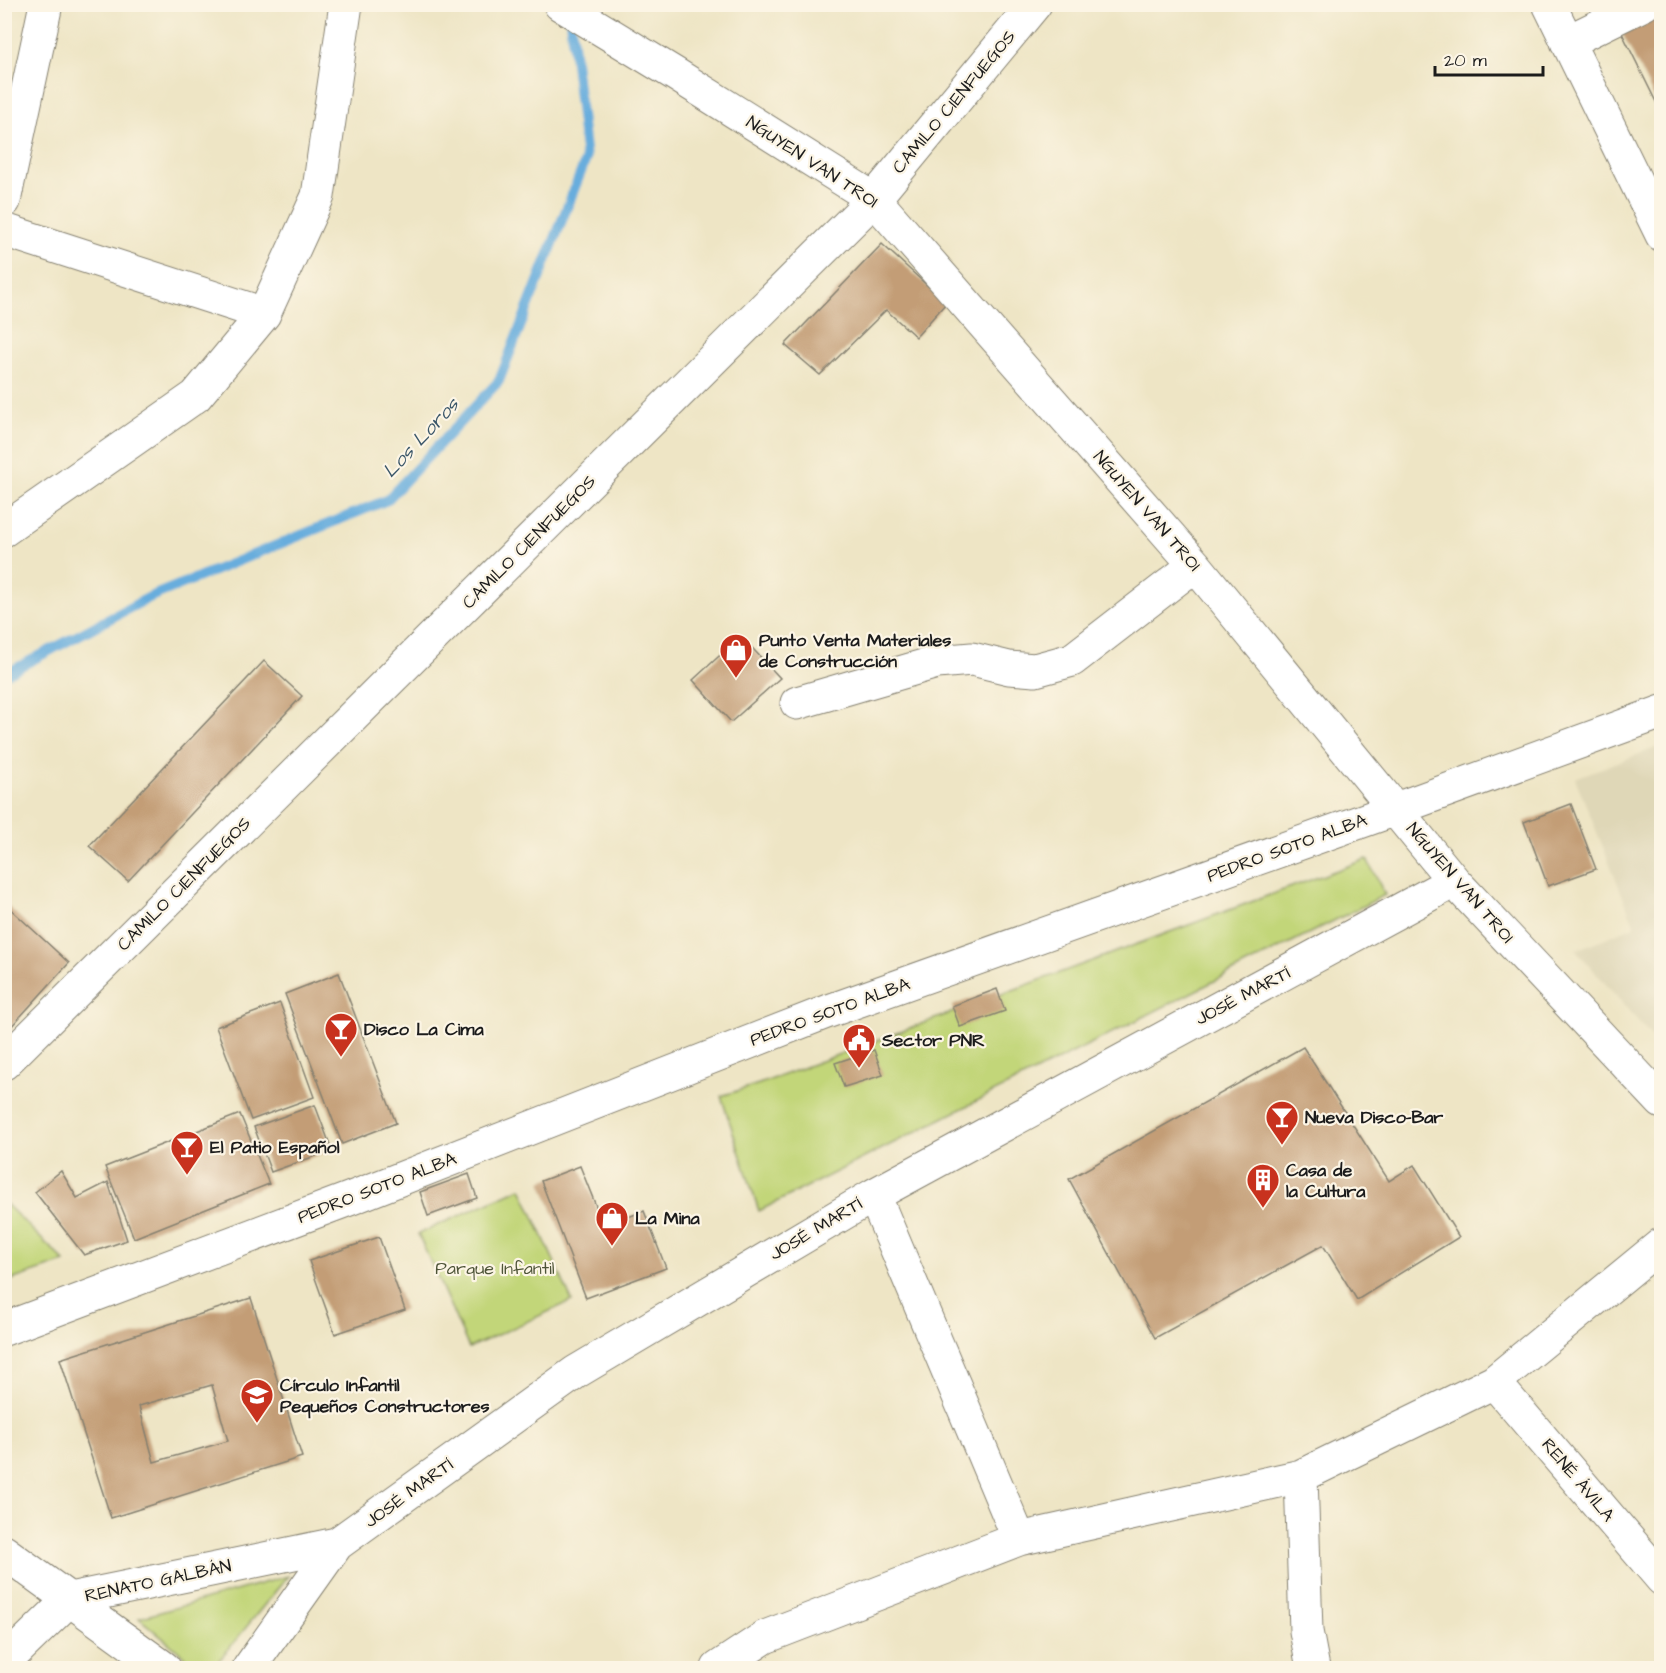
<svg xmlns="http://www.w3.org/2000/svg" width="1666" height="1673" font-family="'Architects Daughter',sans-serif">
<style>
.built{fill:#dfd7b7}
.green{fill:#c2d679;stroke:#6f794a;stroke-width:1.5}
.lines{fill:none;stroke-linecap:round;stroke-linejoin:round}
.stream{stroke:#67addd;stroke-width:10}
.building{fill:#c39d76;fill-rule:evenodd}
.minor-casing{stroke:#858070;stroke-width:35}
.minor{stroke:#fff;stroke-width:33}
.labels{text-anchor:middle;dominant-baseline:central;stroke-width:4.5;stroke-linejoin:round;paint-order:stroke}
.street-label{font-size:18px;fill:#1c1c1c;stroke:#fcf5e5}
.poi-label{font-size:18px;font-weight:bold;fill:#1c1c1c;stroke:#fcf5e5;text-anchor:start}
.park-label{font-size:18px;fill:#4e5438;stroke:#fcf5e5}
.water-label{font-size:20px;font-style:italic;fill:#3a5669;stroke:#fcf5e5}
</style>
<rect width="100%" height="100%" fill="#fcf5e5"/>
<filter id="ink" filterUnits="userSpaceOnUse"><feTurbulence type="fractalNoise" baseFrequency=".0167" numOctaves="2"/><feDisplacementMap in="SourceGraphic" scale="12" xChannelSelector="R" yChannelSelector="G"/><feConvolveMatrix kernelMatrix="1 2 1 2 8 2 1 2 1" color-interpolation-filters="sRGB"/></filter>
<filter id="wash" filterUnits="userSpaceOnUse"><feTurbulence type="fractalNoise" baseFrequency=".008" numOctaves="4" result="noise"/><feDisplacementMap in="SourceGraphic" scale="24" xChannelSelector="R" yChannelSelector="G"/><feGaussianBlur stdDeviation="1.35" result="paint"/><feColorMatrix in="noise" values="0 0 0 0 0 0 0 0 0 0 0 0 0 0 0 0 0 1.4 0 .05"/><feComposite in="paint" operator="in"/></filter>
<g filter="url(#wash)">
<rect width="100%" height="100%" fill="#eee5c5"/>
<!-- built -->
<path class="built" d="M1661 746H1662L1661 1047 1576 950 1635 926 1575 778Z"/>
<!-- green -->
<path class="green" d="M1367 859 1385 895 759 1211 721 1096 759 1084Z
M521 1188 572 1301 469 1348 418 1234Z
M5 1203 65 1262 5 1282Z
M288 1576 213 1668H198L139 1618Z"/>
<g class="lines">
<!-- stream -->
<path class="stream" d="M4 675 150 597 387 500 499 381 586 159 570 18"/>
</g>
<g id="blocks">
<!-- building -->
<path class="building" d="M1662 8V114L1620 29Z
M882 244 946 303 916 337 886 310 820 375 785 345Z
M741 636 780 678 731 722 693 680Z
M264 661 302 696 128 881 89 846Z
M1571 804 1596 869 1548 886 1524 822Z
M4 903 69 963 9 1029 4 1025Z
M339 973 396 1123 342 1144 285 994Z
M997 989 1005 1011 960 1027 952 1006Z
M280 1003 314 1097 251 1120 216 1027Z
M1303 1047 1389 1181 1414 1165 1459 1237 1357 1300 1323 1245 1155 1338 1069 1179Z
M874 1050 883 1075 844 1087 835 1063Z
M315 1105 332 1150 271 1172 254 1127Z
M240 1114 269 1184 134 1238 105 1167Z
M580 1166 604 1226 644 1211 666 1268 586 1298 541 1181Z
M61 1171 77 1198 108 1182 127 1240 84 1255 35 1192Z
M469 1174 477 1198 428 1216 420 1192Z
M379 1237 405 1310 335 1334 309 1261Z
M251 1298 302 1457 111 1518 60 1359ZM212 1385 228 1441 154 1462 139 1406Z"/>
</g>
</g>
<g filter="url(#ink)">
<use href="#blocks" fill-opacity="0" stroke="#858070" stroke-width="1.5"/>
<g class="lines">
<!-- minor casing -->
<g class="minor-casing">
<path id="minor" d="M560 4 675 74 874 199 1195 565 1454 881 1662 1102
M1549 4 1662 235
M1567 42 1644 4
M4 201 46 4
M4 230 264 314
M4 530 196 396 264 314 318 196 346 4
M797 703 937 662 972 659 1009 668 1035 670 1072 660 1195 565
M4 1063 874 199 1035 4
M874 1195 1019 1539
M4 1329 349 1199 829 1011 1396 809 1662 712
M1494 1382 1662 1579
M1301 1476 1306 1631 1313 1668
M4 1552 164 1668
M4 1663 70 1599 337 1544
M249 1668 337 1544 576 1372 874 1195 1454 881
M718 1668 765 1637 1019 1539 1301 1476 1494 1382 1662 1244"/>
</g>
<!-- minor -->
<use href="#minor" class="minor"/>
</g>
</g>
<!-- icons -->
<defs>
<g id="shop-pin" transform="scale(1.725)"><path d="M0 17L-7.5 6A9.5 9.5 0 1 1 7.5 6Z" fill="#c8321e" stroke="#fcf5e5"/><path d="M-5-2.5h2.3a2.7 3.5 0 0 1 5.4 0H5L5.5 6h-11ZM-1.5-2.5h3a1.5 2.3 0 0 0-3 0Z" fill="#fff"/></g>
<g id="bar-pin" transform="scale(1.725)"><path d="M0 17L-7.5 6A9.5 9.5 0 1 1 7.5 6Z" fill="#c8321e" stroke="#fcf5e5"/><path d="M-6-5H6L.8 .8V4.5H3.5V6h-7V4.5H-.8V.8Z" fill="#fff"/></g>
<g id="civic-pin" transform="scale(1.725)"><path d="M0 17L-7.5 6A9.5 9.5 0 1 1 7.5 6Z" fill="#c8321e" stroke="#fcf5e5"/><path d="M-.6-6.5H3V-4.5H.6V-3L4-1V1h2V6H-6V1h2V-1L-.6-3ZM-1.2 2.5V6h2.4V2.5Z" fill="#fff"/></g>
<g id="building-pin" transform="scale(1.725)"><path d="M0 17L-7.5 6A9.5 9.5 0 1 1 7.5 6Z" fill="#c8321e" stroke="#fcf5e5"/><path d="M-4-6H4V6H1V3H-1V6H-4ZM-2.5-4.3h1.7v1.8h-1.7ZM.8-4.3h1.7v1.8H.8ZM-2.5-1h1.7V.8h-1.7ZM.8-1h1.7V.8H.8Z" fill="#fff"/></g>
<g id="school-pin" transform="scale(1.725)"><path d="M0 17L-7.5 6A9.5 9.5 0 1 1 7.5 6Z" fill="#c8321e" stroke="#fcf5e5"/><path d="M0-5L7-2L0 1L-7-2ZM-4 1L0 2.5L4 1V4Q0 6-4 4Z" fill="#fff"/></g>
</defs>
<g fill-rule="evenodd">
<use href="#shop-pin" x="736" y="650"/>
<use href="#bar-pin" x="341" y="1029"/>
<use href="#civic-pin" x="859" y="1040"/>
<use href="#bar-pin" x="1282" y="1117"/>
<use href="#bar-pin" x="187" y="1147"/>
<use href="#building-pin" x="1263" y="1180"/>
<use href="#shop-pin" x="612" y="1218"/>
<use href="#school-pin" x="257" y="1395"/>
</g>
<g class="labels">
<!-- street labels -->
<g class="street-label">
<text transform="translate(954 102) rotate(-50)">CAMILO CIENFUEGOS</text>
<text transform="translate(812 162) rotate(33)">NGUYEN VAN TROI</text>
<text transform="translate(1147 511) rotate(49)">NGUYEN VAN TROI</text>
<text transform="translate(529 542) rotate(-45)">CAMILO CIENFUEGOS</text>
<text transform="translate(1287 848) rotate(-20)">PEDRO SOTO ALBA</text>
<text transform="translate(1460 883) rotate(49)">NGUYEN VAN TROI</text>
<text transform="translate(184 884) rotate(-45)">CAMILO CIENFUEGOS</text>
<text transform="translate(1243 996) rotate(-28)">JOSÉ MARTÍ</text>
<text transform="translate(830 1012) rotate(-20)">PEDRO SOTO ALBA</text>
<text transform="translate(377 1188) rotate(-21)">PEDRO SOTO ALBA</text>
<text transform="translate(816 1229) rotate(-31)">JOSÉ MARTÍ</text>
<text transform="translate(1578 1480) rotate(50)">RENÉ ÁVILA</text>
<text transform="translate(409 1493) rotate(-36)">JOSÉ MARTÍ</text>
<text transform="translate(158 1581) rotate(-12)">RENATO GALBÁN</text>
</g>
<!-- poi labels -->
<g class="poi-label">
<text x="759" y="640">Punto Venta Materiales<tspan x="759" dy="21">de Construcción</tspan></text>
<text x="364" y="1029">Disco La Cima</text>
<text x="882" y="1040">Sector PNR</text>
<text x="1305" y="1117">Nueva Disco-Bar</text>
<text x="210" y="1147">El Patio Español</text>
<text x="1286" y="1170">Casa de<tspan x="1286" dy="21">la Cultura</tspan></text>
<text x="635" y="1218">La Mina</text>
<text x="280" y="1385">Círculo Infantil<tspan x="280" dy="21">Pequeños Constructores</tspan></text>
</g>
<!-- park labels -->
<g class="park-label">
<text x="495" y="1268">Parque Infantil</text>
</g>
<!-- water labels -->
<g class="water-label">
<text transform="translate(421 438) rotate(-47)">Los Loros</text>
</g>
</g>
<!-- margin -->
<rect width="1666" height="1673" fill="none" stroke="#fcf5e5" stroke-width="24"/>
<!-- scale -->
<path d="M1435 66v9h108v-9" fill="none" stroke="#1c1c1c" stroke-width="3"/>
<text x="1444" y="66" font-size="18" fill="#1c1c1c" stroke="#fcf5e5" stroke-width="4.5" paint-order="stroke">20 m</text>
</svg>
